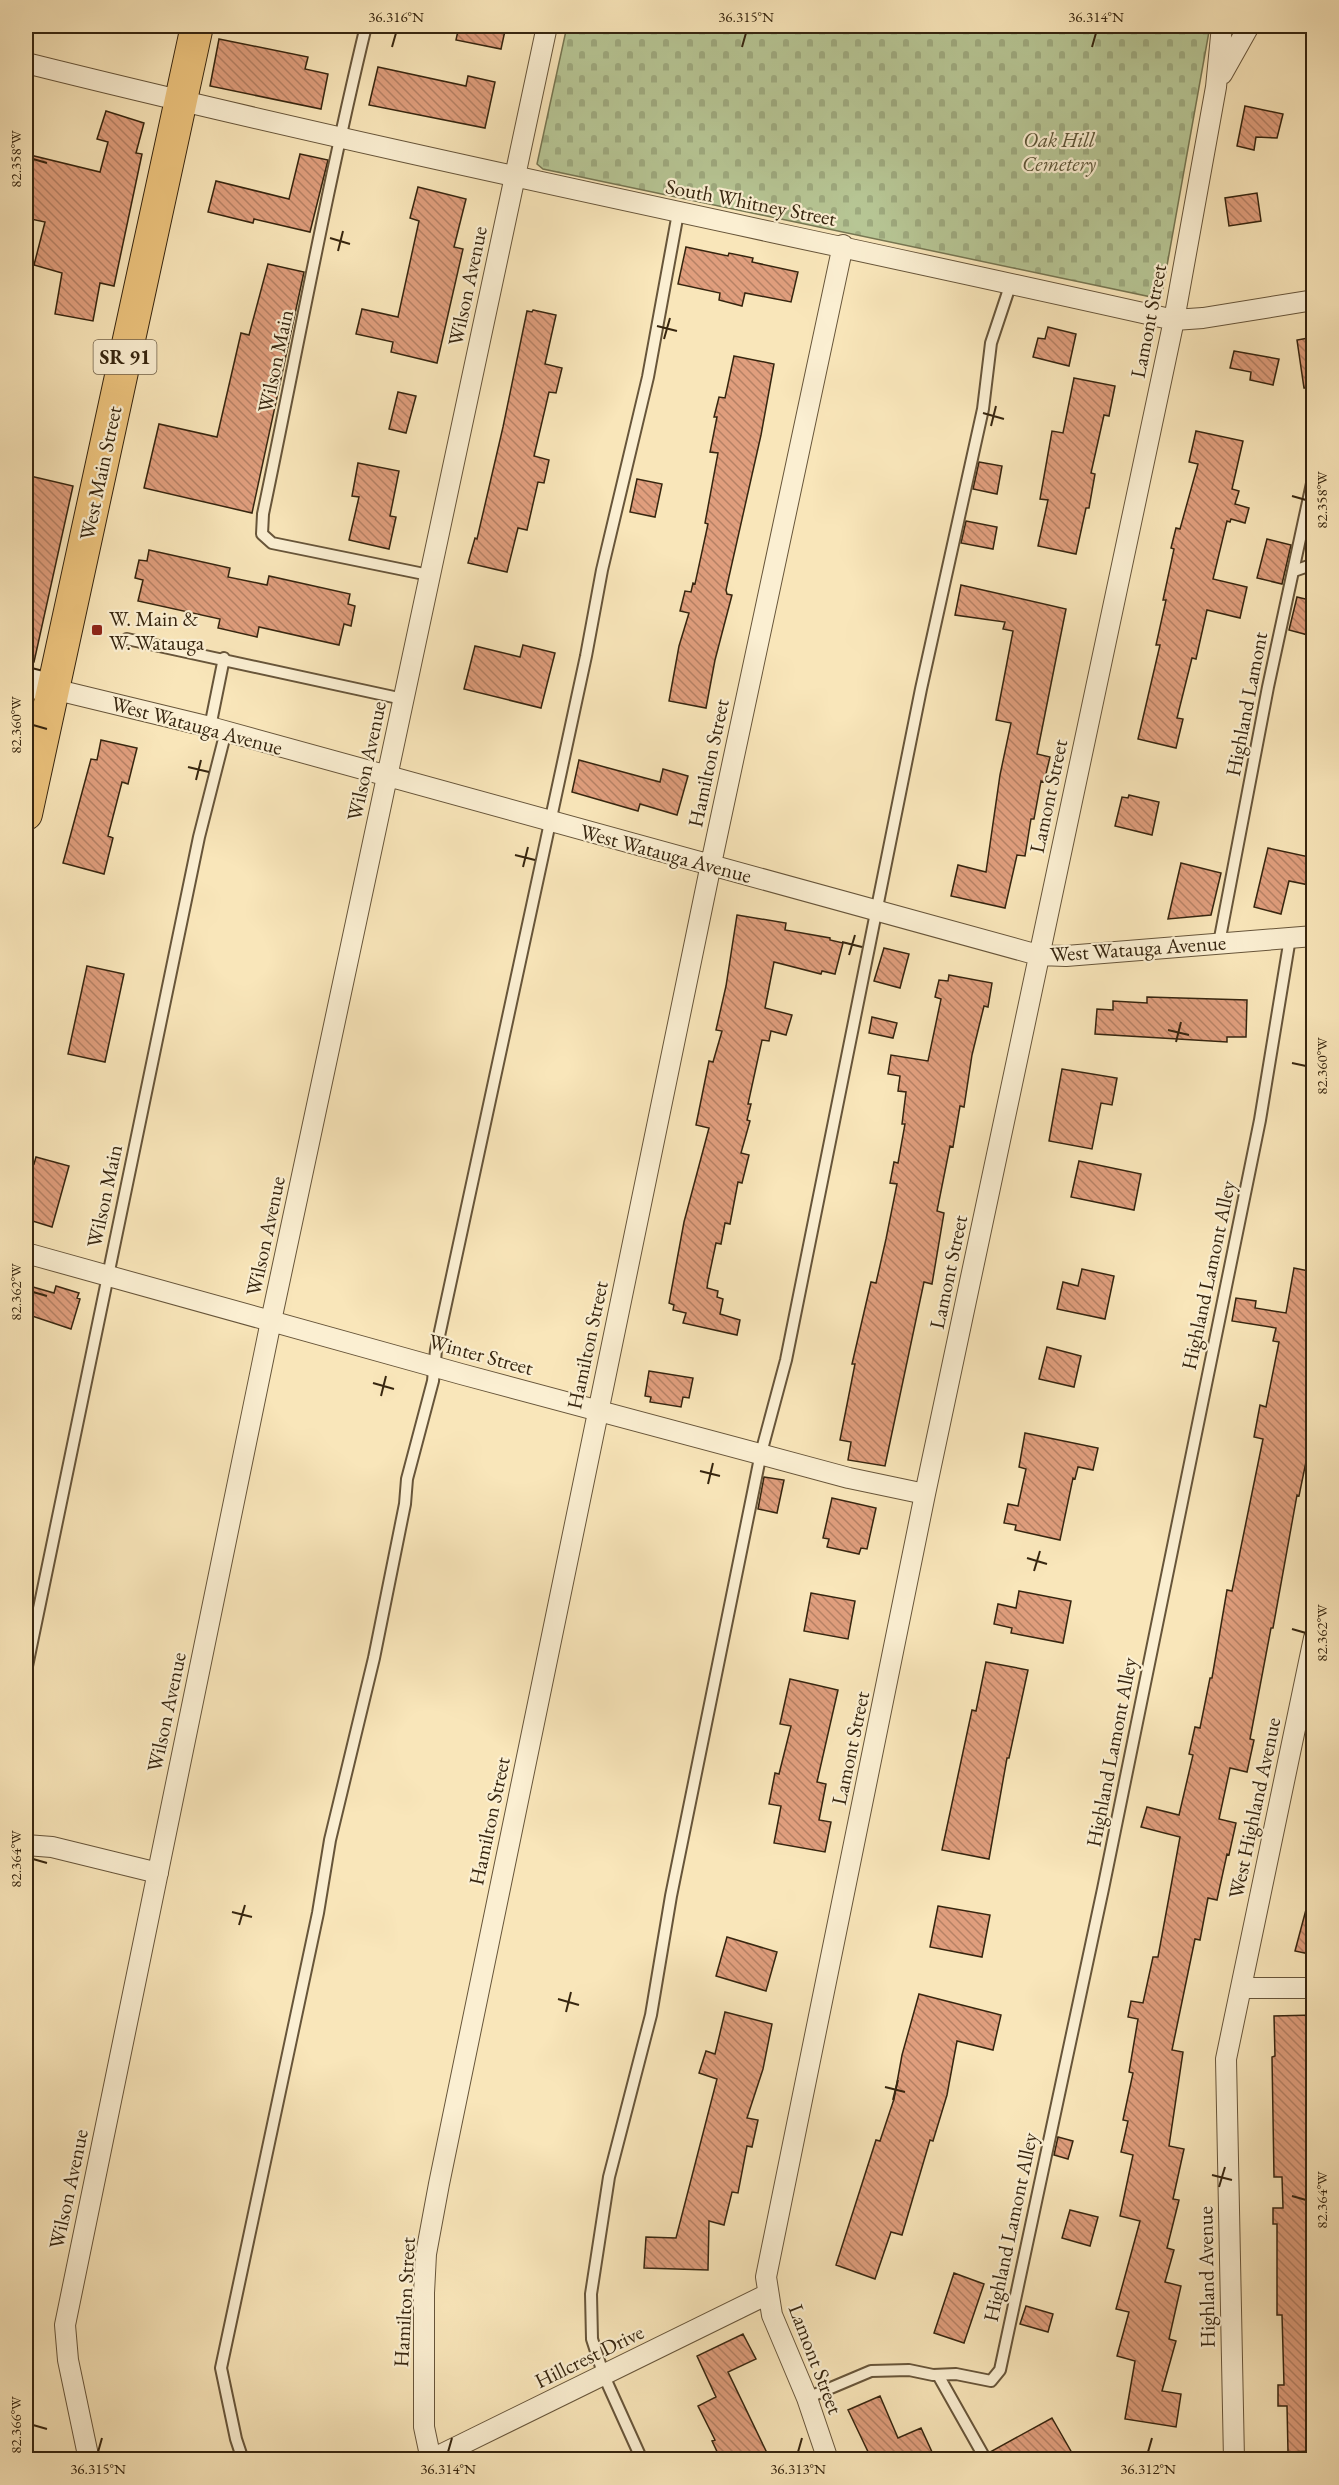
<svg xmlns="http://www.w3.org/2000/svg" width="1339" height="2485" font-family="'EB Garamond',serif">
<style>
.cemetery{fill:url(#cemetery-stones);stroke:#767652;stroke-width:1.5}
.building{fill:url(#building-back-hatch);stroke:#36250f;stroke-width:1.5}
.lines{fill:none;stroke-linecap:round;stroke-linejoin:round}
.lane-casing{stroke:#67553a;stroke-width:14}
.street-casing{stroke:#67553a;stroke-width:22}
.secondary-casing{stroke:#36250f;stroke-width:32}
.primary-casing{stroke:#36250f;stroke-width:34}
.lane{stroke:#fbefd2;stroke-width:10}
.street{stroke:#fbefd2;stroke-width:20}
.secondary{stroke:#fbefd2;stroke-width:28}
.primary{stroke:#ecc37d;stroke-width:32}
.ticks{fill:none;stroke:#36250f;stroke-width:2}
.poi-dot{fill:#8f2418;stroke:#fbefd2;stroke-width:2}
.labels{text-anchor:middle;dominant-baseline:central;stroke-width:4.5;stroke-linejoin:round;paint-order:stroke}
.shield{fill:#fbefd2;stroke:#71624a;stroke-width:1.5}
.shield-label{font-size:20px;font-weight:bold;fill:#36250f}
.park-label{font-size:21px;font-style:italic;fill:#5d5537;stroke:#fbefd2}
.street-label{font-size:21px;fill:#36250f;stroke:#fbefd2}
.poi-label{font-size:21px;fill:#36250f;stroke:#fbefd2;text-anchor:start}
.neatline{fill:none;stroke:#36250f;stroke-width:2}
.ticks-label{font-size:15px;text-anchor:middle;fill:#36250f}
</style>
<defs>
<pattern id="cemetery-stones" width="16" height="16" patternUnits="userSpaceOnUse" patternTransform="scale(1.5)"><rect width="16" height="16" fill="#b7c695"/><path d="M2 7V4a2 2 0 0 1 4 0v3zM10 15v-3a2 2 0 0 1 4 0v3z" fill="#9eaa7f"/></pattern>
<pattern id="building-back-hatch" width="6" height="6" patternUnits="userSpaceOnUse" patternTransform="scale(1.5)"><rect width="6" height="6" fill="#e09e7d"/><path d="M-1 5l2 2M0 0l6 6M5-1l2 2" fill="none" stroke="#b68165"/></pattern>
</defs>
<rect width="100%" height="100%" fill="#f9e6ba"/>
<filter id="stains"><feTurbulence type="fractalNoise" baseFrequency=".00333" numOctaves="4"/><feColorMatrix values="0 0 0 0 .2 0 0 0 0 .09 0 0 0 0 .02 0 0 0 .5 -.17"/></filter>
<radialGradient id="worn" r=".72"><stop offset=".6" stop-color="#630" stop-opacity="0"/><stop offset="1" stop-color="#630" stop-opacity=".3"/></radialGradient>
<!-- cemetery -->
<path class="cemetery" d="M567 26H1210L1161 299 543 169 537 164Z"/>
<!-- building -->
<path class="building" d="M459 26H506L501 49 456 40Z
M219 39 308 57 305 69 328 74 321 109 210 86Z
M378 67 466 86 468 76 495 82 485 128 369 105Z
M1245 106 1283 114 1277 138 1256 137 1254 150 1237 146Z
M106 111 144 123 136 153 142 154 114 286 100 283 93 321 55 314 62 273 34 265 45 222 26 218V154L100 172 108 142 97 139Z
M300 154 328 160 310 232 254 219 253 223 208 212 216 181 289 199Z
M418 187 466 199 454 247 463 249 437 363 391 352 393 342 356 334 362 309 398 317 419 221 410 218Z
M1257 193 1261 221 1229 226 1225 198Z
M686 247 728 256 729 253 753 258 752 262 798 272 791 302 745 293 742 306 719 300 720 293 678 284Z
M268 264 304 272 252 513 144 488 159 424 217 437 241 333 249 335Z
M533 310 556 315 545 364 562 368 556 393 549 392 534 456 549 460 544 483 538 482 527 530 518 528 507 572 468 563 475 538 477 539 503 427 527 311 532 312Z
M1048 327 1076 334 1069 366 1033 357 1038 338 1045 339Z
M1314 337V388H1304L1297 340Z
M1234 351 1279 359 1273 385 1250 380 1251 372 1230 368Z
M734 356 774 364 761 435 726 590 727 594 732 595 715 660 706 708 669 701 679 646 689 613 680 611 685 591 691 592 693 583 695 584 708 524 705 523 718 453 710 452 717 417H714L719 397 725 398Z
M1074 378 1115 386 1109 416 1104 415 1091 473 1095 474 1089 508H1086L1076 554 1038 546 1048 500 1040 499 1052 431 1063 433Z
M398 392 416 396 406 433 389 429Z
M1196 431 1243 441 1232 489 1239 491 1235 504 1249 508 1245 523 1231 519 1230 522 1227 521 1213 579 1247 587 1240 618 1207 610 1196 659 1192 658 1177 718 1183 719 1176 748 1138 739 1160 645H1156L1166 600H1163L1174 549 1171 548 1176 528 1180 529 1198 464 1189 462Z
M979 462 1002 466 997 494 973 489Z
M358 463 399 471 390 516 396 517 389 549 349 540 359 497 352 496Z
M26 475 73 486 34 662H26Z
M637 479 662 484 655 517 630 512Z
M966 521 997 527 993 549 961 543Z
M1267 539 1291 545 1282 584 1257 578Z
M149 550 230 568 228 577 267 585 269 576 350 594 348 604 355 606 351 626 344 624 339 645 259 627 257 637 218 628 220 619 138 601 143 580 135 578 139 560 147 561Z
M961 585 1066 609 1037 754 1050 757 1044 782 1041 781 1034 819H1031L1025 856 1017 855 1005 908 951 896 958 865 986 872 1000 775 1011 723 996 720 1013 631 1003 629 1005 622 955 615Z
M1297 597 1314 601V615L1308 635 1289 630Z
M523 645 555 653 541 708 464 689 475 646 520 657Z
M101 740 137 748 128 784 122 782 108 836 113 838 104 874 63 863 91 759 97 760Z
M579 760 660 782 663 769 688 776 677 815 640 804 638 811 572 792Z
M1129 795 1159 802 1152 835 1115 826 1122 797 1128 798Z
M1268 848 1314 858V886L1289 881 1281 914 1254 907Z
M1181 863 1221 873 1211 915 1168 919Z
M737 915 786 923 785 930 830 938V940L843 943 835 974 822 971 821 974 774 962 765 1008 792 1015 786 1035 771 1031 769 1041 762 1040 748 1104H751L747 1120 750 1121 741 1153 749 1155 742 1183 738 1182 730 1224 725 1223 721 1244 716 1243 708 1281 707 1288 718 1291 717 1297 723 1299 720 1314 740 1320 737 1335 683 1323 686 1313 673 1310 674 1305 669 1303 684 1222 709 1128 696 1125 709 1061 713 1062 722 1031 716 1030 726 986Z
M884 948 909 954 900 988 874 981Z
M87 966 124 974 105 1062 68 1054Z
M949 975 992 983 988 1007 984 1006 972 1055 964 1107 960 1106 953 1147 950 1146 937 1211 944 1213 932 1284 924 1282 885 1466 848 1460 851 1442 840 1440 855 1364H852L871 1282 876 1283 886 1239 897 1184 890 1183 894 1162 898 1163 905 1124H902L906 1092 898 1091 900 1076 888 1074 891 1055 928 1061 941 999 935 997 939 980 948 981Z
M1147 997 1247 1000 1246 1037H1227V1042L1095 1034 1097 1009 1113 1010V1001L1147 1003Z
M872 1017 897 1023 893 1038 869 1033Z
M1062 1069 1117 1078 1112 1105 1101 1103 1092 1149 1049 1141Z
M36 1157 69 1166 52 1227 26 1219V1161L34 1164Z
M1079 1161 1141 1174 1134 1210 1071 1197Z
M1294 1268 1314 1272V1423L1299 1496 1297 1495 1273 1628H1271L1250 1739 1254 1740 1247 1772 1230 1768 1219 1819 1236 1823 1229 1855 1227 1854 1217 1900 1208 1898 1200 1940 1195 1939 1172 2050 1183 2052 1169 2146 1184 2149 1173 2199 1179 2200 1167 2248 1174 2250 1165 2282 1181 2286 1169 2339 1176 2341 1162 2391 1181 2394 1176 2427 1125 2419 1135 2361 1117 2356 1129 2312 1116 2309 1140 2221 1120 2216 1133 2155 1121 2152 1128 2121 1123 2120 1133 2073 1129 2072 1138 2019 1128 2017 1131 2001 1143 2003 1153 1957H1158L1180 1837 1141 1827 1147 1807 1179 1815 1193 1755 1189 1754 1195 1727 1200 1728 1210 1678H1212L1227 1590 1232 1591 1263 1439 1254 1437 1260 1405 1266 1407 1279 1342 1273 1341 1276 1328 1232 1321 1236 1298 1256 1301 1255 1308 1286 1313Z
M1082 1269 1114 1276 1105 1319 1057 1309 1063 1282 1078 1286Z
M26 1285 54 1293 56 1286 79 1293 77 1298 80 1299 71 1329 26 1314Z
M1047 1347 1081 1356 1074 1387 1039 1379Z
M649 1371 693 1378 689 1398 683 1397 681 1407 650 1402 651 1397 645 1396Z
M1025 1433 1098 1448 1093 1470 1078 1467 1075 1479 1073 1478 1060 1540 1015 1530 1016 1525 1004 1523 1008 1504 1018 1506 1026 1469 1019 1467Z
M764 1477 784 1480 777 1513 758 1509Z
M832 1498 876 1508 867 1549 861 1548 859 1554 827 1547 829 1539 823 1538Z
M1019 1591 1071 1601 1063 1643 1011 1633 1012 1628 994 1624 998 1604 1016 1608Z
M811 1593 855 1601 848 1639 804 1631Z
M986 1662 1028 1670 1009 1758H1007L989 1859 942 1850 972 1710 976 1711Z
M790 1679 838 1690 817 1782 826 1784 819 1820 831 1822 825 1852 774 1843 781 1806 769 1804 775 1773 779 1774 791 1726 780 1724Z
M1308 1902 1314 1903V1955L1295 1951Z
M938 1906 990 1915 982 1957 930 1947Z
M727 1937 777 1952 766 1991 716 1976Z
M919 1994 1001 2015 993 2050 957 2041 947 2095 933 2141 930 2140 902 2235 891 2232 875 2279 836 2265 876 2140 880 2141 894 2099 902 2055Z
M725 2012 772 2024 763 2069 747 2118 758 2120 752 2147 747 2146 738 2193 732 2192 724 2225 709 2221 708 2270 644 2268 646 2237 676 2238 717 2079 699 2073 706 2051 715 2054Z
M1314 2015V2451L1288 2452 1287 2406H1278V2385H1284L1282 2315H1277V2224H1273V2208H1283L1282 2177H1274L1272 2057 1275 2056 1274 2016Z
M1058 2137 1073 2141 1068 2159 1054 2155Z
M1070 2210 1098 2217 1090 2246 1062 2238Z
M954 2273 984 2284 964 2343 934 2333Z
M1026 2306 1053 2314 1048 2332 1020 2324Z
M743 2334 756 2359 728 2372 767 2453 753 2460H721L712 2441 715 2440 698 2406 716 2397 697 2356Z
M880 2396 898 2438 921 2428 932 2452 916 2460H872L848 2410Z
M1052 2418 1076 2460H993L990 2452Z"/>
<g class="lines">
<!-- lane casing -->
<g class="lane-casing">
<path id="lane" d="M366 26C327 187 297 351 263 514L262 534 272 543 429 575
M1294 571 1314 564
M127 639 403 699
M210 727 224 658
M1219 943 1268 687 1314 474
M26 1671 199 837 226 731
M938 2375 986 2460
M807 2398 871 2371 909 2370 933 2375 956 2374 991 2381 1000 2370 1103 1889 1260 1120 1290 938
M243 2460 236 2439 221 2368 318 1913 330 1840 374 1658 405 1504 407 1479 433 1381 436 1350 586 656 602 570 648 377 678 213
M642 2460 604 2376 592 2339 591 2294 609 2177 651 2015 671 1896 761 1453 786 1360 921 689 983 409 991 343 1011 283"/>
</g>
<!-- street casing -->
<g class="street-casing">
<path id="street" d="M26 63C407 158 792 234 1174 320L1203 318 1314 300
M1222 74 1249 26
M53 689 210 727 1038 955 1066 956 1314 936
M26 1253 461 1374 849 1478 925 1494
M26 1845 52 1847 158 1873
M1242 1988H1314
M89 2460 68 2360 65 2325 271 1321 547 26
M430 2460 768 2294
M431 2460 424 2427V2293L426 2254 439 2184 711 864 843 245
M828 2460 807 2398 772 2315 766 2277 925 1494 1174 320 1216 87 1222 26
M1234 2460 1226 2059 1314 1638"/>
</g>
<!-- secondary casing -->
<g class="secondary-casing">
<path id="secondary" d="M26 682 53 689"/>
</g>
<!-- primary casing -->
<g class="primary-casing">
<path id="primary" d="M26 814 197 26"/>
</g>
<!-- lane -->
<use href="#lane" class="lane"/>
<!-- street -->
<use href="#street" class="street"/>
<!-- secondary -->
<use href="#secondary" class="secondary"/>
<!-- primary -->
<use href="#primary" class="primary"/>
</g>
<!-- ticks -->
<path class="ticks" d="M392 47 396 33M742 47 746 33M1092 47 1096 33M33 159 47 163M330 238 350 244M338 251 343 231M657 326 677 331M664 339 670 318M983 413 1004 419M991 426 996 406M1292 496 1306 500M33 725 47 729M188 767 209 772M196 780 201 760M515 855 535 860M523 867 528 847M842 942 862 947M849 955 855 935M1168 1030 1189 1035M1176 1042 1181 1022M1292 1063 1306 1066M33 1292 47 1296M373 1383 394 1389M381 1396 386 1376M700 1471 720 1476M708 1484 713 1463M1027 1558 1047 1564M1034 1571 1040 1551M1292 1629 1306 1633M33 1859 47 1863M232 1912 252 1917M239 1925 245 1905M558 1999 579 2005M566 2012 571 1992M885 2087 905 2092M893 2100 898 2080M1212 2175 1232 2180M1219 2187 1225 2167M1292 2196 1306 2200M33 2425 47 2429M98 2452 102 2438M448 2452 452 2438M798 2452 802 2438M1148 2452 1152 2438"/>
<!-- markers -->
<rect class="poi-dot" x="91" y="624" width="12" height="12" rx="3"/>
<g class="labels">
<!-- shield labels -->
<rect class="shield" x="93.5" y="340" width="63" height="34" rx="4.5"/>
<g class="shield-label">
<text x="125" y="357">SR 91</text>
</g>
<!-- park labels -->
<g class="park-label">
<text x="1059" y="139">Oak Hill<tspan x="1059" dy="24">Cemetery</tspan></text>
</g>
<!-- street labels -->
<g class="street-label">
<text transform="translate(751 202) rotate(11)">South Whitney Street</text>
<text transform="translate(467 286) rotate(-78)">Wilson Avenue</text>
<text transform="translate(1148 321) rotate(-79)">Lamont Street</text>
<text transform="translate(275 361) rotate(-78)">Wilson Main</text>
<text transform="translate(100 473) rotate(-78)">West Main Street</text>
<text transform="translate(1246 704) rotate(-79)">Highland Lamont</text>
<text transform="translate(197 725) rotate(15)">West Watauga Avenue</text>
<text transform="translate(366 761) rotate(-78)">Wilson Avenue</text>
<text transform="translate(708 763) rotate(-78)">Hamilton Street</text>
<text transform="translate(1048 796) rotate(-78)">Lamont Street</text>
<text transform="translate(666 853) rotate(15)">West Watauga Avenue</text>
<text transform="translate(1138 948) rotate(-4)">West Watauga Avenue</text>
<text transform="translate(104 1196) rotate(-78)">Wilson Main</text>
<text transform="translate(265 1236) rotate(-78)">Wilson Avenue</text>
<text transform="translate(948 1272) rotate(-78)">Lamont Street</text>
<text transform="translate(1208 1275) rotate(-78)">Highland Lamont Alley</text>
<text transform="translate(587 1345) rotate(-78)">Hamilton Street</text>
<text transform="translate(481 1354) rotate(15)">Winter Street</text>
<text transform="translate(166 1712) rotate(-78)">Wilson Avenue</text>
<text transform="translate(850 1748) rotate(-78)">Lamont Street</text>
<text transform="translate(1111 1752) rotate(-79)">Highland Lamont Alley</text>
<text transform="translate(1254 1808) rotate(-78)">West Highland Avenue</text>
<text transform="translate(489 1821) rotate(-78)">Hamilton Street</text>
<text transform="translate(68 2189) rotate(-78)">Wilson Avenue</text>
<text transform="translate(1010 2227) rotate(-78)">Highland Lamont Alley</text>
<text transform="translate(1206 2277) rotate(-91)">Highland Avenue</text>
<text transform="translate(404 2302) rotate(-87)">Hamilton Street</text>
<text transform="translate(589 2356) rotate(-26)">Hillcrest Drive</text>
<text transform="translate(816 2359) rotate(69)">Lamont Street</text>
</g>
<!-- poi labels -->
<g class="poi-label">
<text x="109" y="618">W. Main &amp;<tspan x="109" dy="24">W. Watauga</tspan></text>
</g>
</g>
<!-- margin -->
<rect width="1339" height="2485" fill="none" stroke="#f9e6ba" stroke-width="66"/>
<rect x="33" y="33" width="1273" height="2419" class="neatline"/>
<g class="ticks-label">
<text x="396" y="22">36.316°N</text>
<text x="746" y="22">36.315°N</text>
<text x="1096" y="22">36.314°N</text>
<text transform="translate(16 159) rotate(-90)" y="5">82.358°W</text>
<text transform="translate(1322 500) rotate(-90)" y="5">82.358°W</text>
<text transform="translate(16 725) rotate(-90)" y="5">82.360°W</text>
<text transform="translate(1322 1066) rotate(-90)" y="5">82.360°W</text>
<text transform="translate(16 1292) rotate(-90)" y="5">82.362°W</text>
<text transform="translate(1322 1633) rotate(-90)" y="5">82.362°W</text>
<text transform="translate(16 1859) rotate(-90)" y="5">82.364°W</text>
<text transform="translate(1322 2200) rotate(-90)" y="5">82.364°W</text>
<text transform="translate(16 2425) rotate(-90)" y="5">82.366°W</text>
<text x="98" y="2474">36.315°N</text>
<text x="448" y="2474">36.314°N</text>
<text x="798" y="2474">36.313°N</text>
<text x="1148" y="2474">36.312°N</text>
</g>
<rect width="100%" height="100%" filter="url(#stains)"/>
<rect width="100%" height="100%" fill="url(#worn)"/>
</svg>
